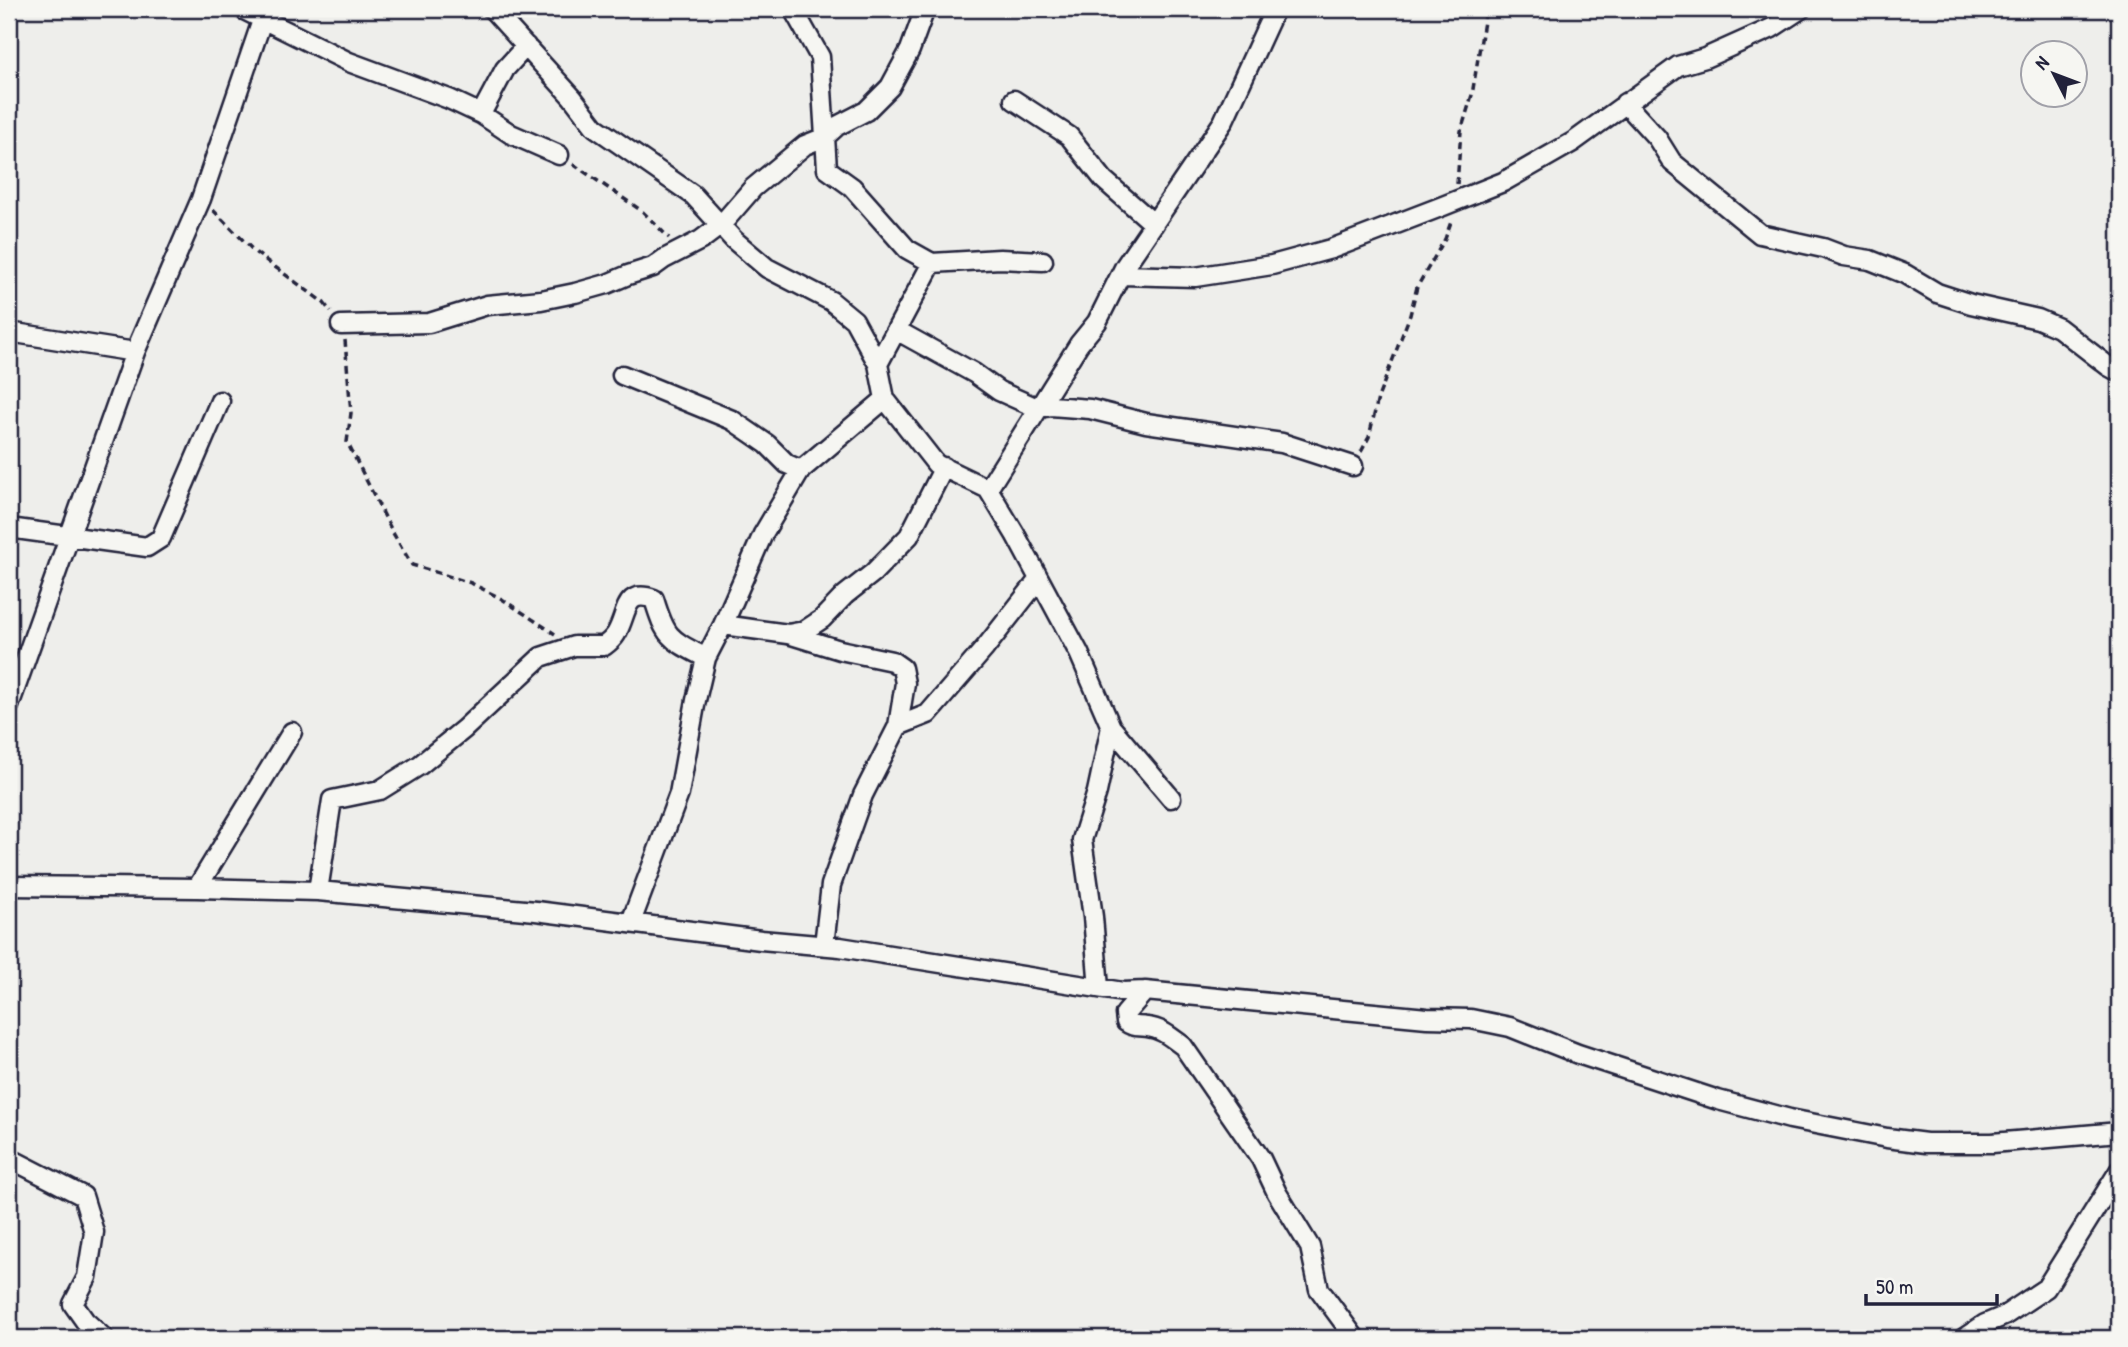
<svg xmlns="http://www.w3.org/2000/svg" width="2128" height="1347" font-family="'Patrick Hand',sans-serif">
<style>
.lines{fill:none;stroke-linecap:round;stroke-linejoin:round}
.minor-casing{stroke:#22223b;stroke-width:23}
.path{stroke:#22223b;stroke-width:3.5;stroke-dasharray:7 5;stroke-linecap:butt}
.minor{stroke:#f6f6f2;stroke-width:18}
</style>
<rect width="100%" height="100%" fill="#eeeeeb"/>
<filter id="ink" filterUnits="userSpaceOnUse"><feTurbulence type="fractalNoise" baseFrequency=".0143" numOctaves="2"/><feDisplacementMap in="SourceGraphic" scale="14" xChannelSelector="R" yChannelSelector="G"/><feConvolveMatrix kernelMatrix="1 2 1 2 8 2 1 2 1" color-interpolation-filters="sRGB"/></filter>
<g filter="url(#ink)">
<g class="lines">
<!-- minor casing -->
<g class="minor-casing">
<path id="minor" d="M242 9 349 62 449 99 481 114 511 134 559 155
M492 9 572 97 595 127 693 195 734 240 767 268 831 301 854 320 878 364 885 399 936 464 988 489 1015 534 1079 653 1111 727 1097 792 1082 840 1093 917 1099 988
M793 9 820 57 827 169 852 187 907 249 932 263 1000 259 1043 261
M1014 100 1069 136 1104 180 1154 224
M1625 103 1657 138 1672 162 1760 234 1823 248 1844 256 1870 260 1905 274 1937 293 1971 304 2038 319 2059 328 2108 366 2119 372
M481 114 505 69 526 46
M1121 275 1195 277 1272 265 1331 249 1443 206 1503 182 1573 142 1678 66 1705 58 1772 28 1801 9
M341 325 429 323 487 305 541 300 575 293 607 284 628 275 653 267 664 259 701 240 721 225 753 188 805 145 825 137 837 126 866 111 890 87 910 50 925 9
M898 331 974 373 999 391 1037 408 1051 406 1090 409 1146 423 1282 443 1353 466
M9 332 135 352
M878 364 932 263
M622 375 732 420 767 444 787 464 801 470 763 534 723 625 706 658 696 700 679 794 631 922
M801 470 885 399
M988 489 1079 344 1097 322 1125 266 1223 122 1275 9
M9 528 147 547 161 538 220 401
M723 625 788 634 840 650 892 661 902 668 905 683 898 726 863 795 831 885 824 945
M788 634 804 631 822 619 845 595 873 573 909 536 944 467
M9 706 135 352 201 199 266 9
M898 726 928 714 985 648 1039 579
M1111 727 1171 798
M9 886 197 888 318 891 536 911 761 940 840 947 1123 992 1145 991 1427 1018 1471 1019 1510 1027 1578 1054 1718 1100 1790 1119 1887 1138 1926 1143H1992L2119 1132
M197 888 292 732
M318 891 332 800 380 790 420 765 464 729 541 657 574 646H604C608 643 613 639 616 634 628 615 623 588 654 599 666 639 670 639 706 658
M1145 991 1125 1014 1126 1022C1134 1028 1137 1025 1147 1027 1161 1028 1172 1038 1183 1046L1261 1159 1277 1193 1310 1247 1319 1289 1355 1338
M9 1158 83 1196 94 1232 87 1277 73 1304 85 1321 104 1338
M1964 1338 1985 1324 2004 1316 2046 1288 2119 1171"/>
</g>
<!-- path -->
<path class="path" d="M573 164 642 211 669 238
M1457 184 1461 131 1472 95 1486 9
M213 210 256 253 324 303 331 312
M345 340 351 413 347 442 393 533 412 565 471 583 502 599 555 634
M1361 452 1369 437 1378 398 1410 315 1417 287 1445 239 1452 219"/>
<!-- minor -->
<use href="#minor" class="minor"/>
</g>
</g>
<!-- margin -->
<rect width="2128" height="1347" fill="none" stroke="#f6f6f2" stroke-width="35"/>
<rect x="18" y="18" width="2093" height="1312" fill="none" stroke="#22223b" stroke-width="2.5" filter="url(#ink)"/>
<!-- north arrow -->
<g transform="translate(2054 74) rotate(312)"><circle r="33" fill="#f6f6f2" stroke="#a1a1a9" stroke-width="2"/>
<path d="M0-5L12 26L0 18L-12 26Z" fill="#22223b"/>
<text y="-10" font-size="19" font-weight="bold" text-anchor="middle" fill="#22223b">N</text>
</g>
<!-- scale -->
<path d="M1866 1294v10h131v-10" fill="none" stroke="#22223b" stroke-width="3.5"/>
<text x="1876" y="1294" font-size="21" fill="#22223b" stroke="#f6f6f2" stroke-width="5" paint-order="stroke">50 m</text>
</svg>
